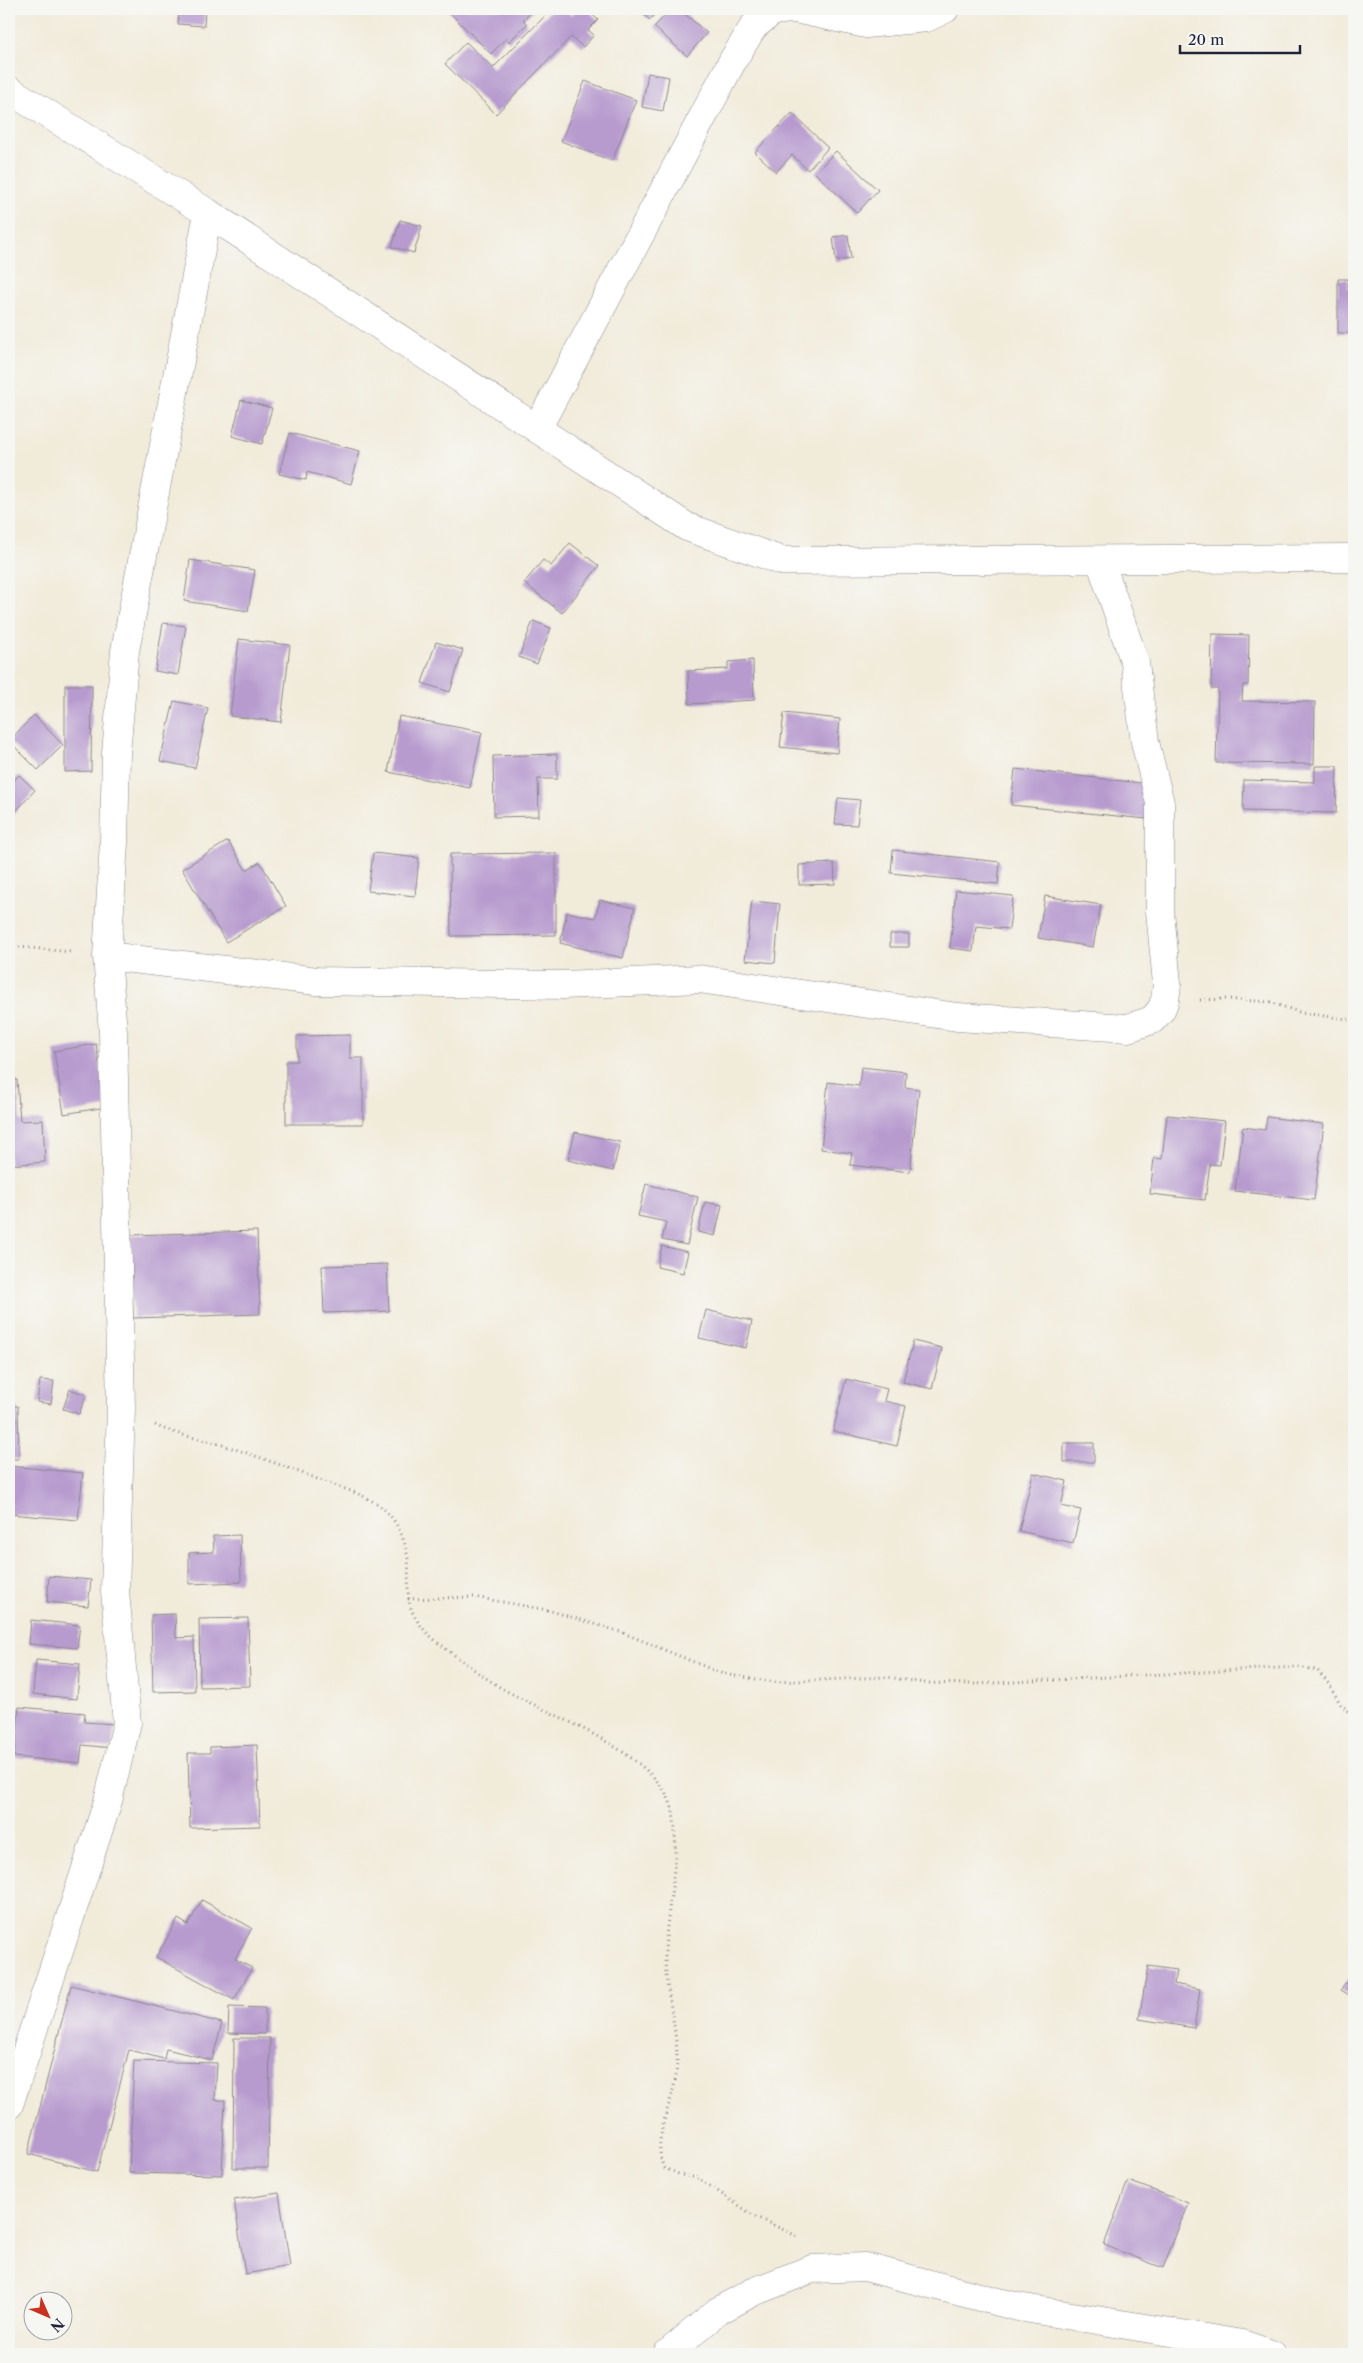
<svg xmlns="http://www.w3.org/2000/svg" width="1363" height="2363" font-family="'Libre Caslon Text',serif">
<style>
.building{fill:#b79bcf}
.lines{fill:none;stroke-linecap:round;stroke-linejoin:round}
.street-casing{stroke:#8a868a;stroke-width:29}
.secondary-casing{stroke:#8a868a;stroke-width:29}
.path{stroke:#8a868a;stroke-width:3;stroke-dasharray:1 4;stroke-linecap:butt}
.street{stroke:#fff;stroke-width:28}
.secondary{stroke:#fff;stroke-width:28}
</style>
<rect width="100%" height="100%" fill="#f6f6f2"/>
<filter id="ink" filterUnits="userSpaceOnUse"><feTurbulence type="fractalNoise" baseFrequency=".02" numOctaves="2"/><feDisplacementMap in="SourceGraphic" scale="10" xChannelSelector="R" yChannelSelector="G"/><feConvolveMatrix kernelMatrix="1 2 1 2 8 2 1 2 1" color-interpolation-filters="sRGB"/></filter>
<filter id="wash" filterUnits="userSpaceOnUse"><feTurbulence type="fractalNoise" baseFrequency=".0096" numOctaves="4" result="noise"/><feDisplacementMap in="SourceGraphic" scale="20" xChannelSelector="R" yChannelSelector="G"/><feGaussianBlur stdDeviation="1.12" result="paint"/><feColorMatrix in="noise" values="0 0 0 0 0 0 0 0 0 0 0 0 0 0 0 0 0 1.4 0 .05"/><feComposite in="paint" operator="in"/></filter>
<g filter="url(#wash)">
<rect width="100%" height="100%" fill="#f1ebda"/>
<g id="blocks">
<!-- building -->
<path class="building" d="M179 9H205L204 26 178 24Z
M446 9H535L523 20 527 24 509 42 506 38 491 54Z
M552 9H564L571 15 578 9H587L598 20 588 30 594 35 583 47 571 37 496 114 445 64 466 42 493 68Z
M637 9H659L650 20Z
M671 9H679L707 33 687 56 654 27Z
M648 73 669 77 663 111 642 107Z
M585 81 636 100 612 161 561 141Z
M792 113 828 148 808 170 792 155 776 172 755 152Z
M836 151 878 190 857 213 815 173Z
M400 220 422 226 414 253 392 247Z
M848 235 851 259 836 261 833 237Z
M1338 279H1348V288L1354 287V333H1338Z
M241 400 272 408 262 444 232 436Z
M290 433 360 451 351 484 307 472 306 480 279 474Z
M570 543 599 566 562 613 524 583 543 560 551 566Z
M190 560 255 570 248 611 184 601Z
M533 621 551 628 537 664 519 657Z
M163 623 186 626 178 675 155 671Z
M1212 634 1249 635 1248 685H1243L1242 701 1315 702 1314 764 1216 763 1218 689H1211Z
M239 639 290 645 281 722 230 716Z
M436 642 463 650 450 692 422 683Z
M753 660 754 700 689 704 688 671 728 669V662Z
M65 685H92L91 771 65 772Z
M174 701 208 708 195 768 160 761Z
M784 713 840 719 837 753 780 747Z
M34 715 63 745 38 770 9 741Z
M399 716 482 732 470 788 388 772Z
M557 754V779H538L539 816 494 817 493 756Z
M1315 766H1337L1336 813 1243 811 1244 780 1315 782Z
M1015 769 1150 784 1146 819 1011 805Z
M19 775 35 790 9 819V786Z
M838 798 860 800 857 825 835 824Z
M228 841 246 870 260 862 286 906 226 942 182 869Z
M893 850 1000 862 998 884 891 873Z
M373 853 419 858 415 896 368 891Z
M556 853V935L451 936 450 854Z
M834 863 835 884 799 885V865Z
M956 890 1013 896 1009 929 976 926 973 951 950 948Z
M1045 896 1101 905 1093 947 1038 938Z
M600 900 635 908 623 958 560 943 567 912 595 918Z
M752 901 780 904 775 963 745 960Z
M890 934H909V947H890Z
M350 1035V1058H363V1124H286V1061H297V1036Z
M96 1044 106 1107 64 1114 54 1051Z
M861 1067 906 1072 905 1087 919 1089 910 1172 850 1165 852 1153 821 1149 828 1082 859 1086Z
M17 1080 20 1121 43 1120 45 1162 9 1165V1081Z
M1167 1115 1225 1121 1220 1165 1210 1164 1205 1200 1150 1194 1154 1158 1162 1159Z
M1267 1117 1324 1124 1314 1200 1235 1191 1243 1127 1265 1130Z
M575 1132 620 1142 613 1171 568 1160Z
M646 1184 698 1197 687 1245 662 1240 666 1222 638 1216Z
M705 1202 722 1205 715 1236 698 1232Z
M257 1231 260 1314 133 1318 131 1235Z
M662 1246 688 1252 683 1273 657 1267Z
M387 1264 389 1311 324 1313 322 1266Z
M706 1310 752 1321 746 1348 699 1338Z
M913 1341 942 1348 932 1389 903 1382Z
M846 1379 887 1389 884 1401 906 1406 897 1446 833 1431Z
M40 1380 54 1381 51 1404 37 1402Z
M70 1389 86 1395 79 1414 63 1409Z
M9 1406H18L19 1459H9Z
M1064 1443H1094V1462H1064Z
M9 1466 83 1473 78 1520 9 1514Z
M1033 1473 1067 1481 1061 1506 1081 1510 1073 1543 1019 1531Z
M240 1535 241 1582 189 1584V1553L214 1552 213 1536Z
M49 1576 91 1580 88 1606 47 1602Z
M175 1614 176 1638 194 1637 195 1691 153 1692 151 1615Z
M248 1618 250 1686 200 1687 199 1619Z
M31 1620 80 1625 77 1648 29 1644Z
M36 1660 80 1664 77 1699 33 1694Z
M19 1707 85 1713 84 1722 115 1724 112 1748 82 1745 80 1763 14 1757Z
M257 1745 260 1826 190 1828 188 1753H210V1747Z
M202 1900 252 1928 235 1959 252 1968 234 2000 156 1957 178 1919 188 1925Z
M1148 1966 1176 1970 1174 1984 1200 1989 1194 2028 1139 2019Z
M1354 1970V1998L1341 1990Z
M71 1985 222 2023 212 2060 166 2049 164 2059 129 2050 97 2172 28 2154Z
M229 2007 265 2008V2034L228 2033Z
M234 2038H270L268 2168H233Z
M134 2061 217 2063 215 2100H225L222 2175 129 2173Z
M1128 2181 1188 2203 1163 2268 1104 2245Z
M279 2193 290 2266 245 2274 234 2200Z"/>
</g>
</g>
<g filter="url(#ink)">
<use href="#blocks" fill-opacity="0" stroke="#8a868a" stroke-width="1"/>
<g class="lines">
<!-- street casing -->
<g class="street-casing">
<path id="street" d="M795 9 866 24 926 18 945 9
M537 429 733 60 754 26 773 11 791 9
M107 956 317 981 563 985 699 979 957 1017 1128 1028 1152 1020 1161 1010 1165 1000 1167 984 1160 911V803L1145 742 1135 663 1100 560
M9 2105 108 1801 127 1723 115 1591 121 1408 113 1032 107 956 114 842 116 753 125 651 208 213
M667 2354 718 2311 753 2292 812 2269 865 2267 1018 2307 1242 2344 1271 2354"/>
</g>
<!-- secondary casing -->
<g class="secondary-casing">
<path id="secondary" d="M9 90 208 213 687 527 782 561 1354 558"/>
</g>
<!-- path -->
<path class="path" d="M9 946 73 952
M1200 1000 1226 999 1270 1002 1302 1013 1354 1020
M155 1425C174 1434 196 1438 216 1443 252 1454 286 1467 320 1480 338 1487 358 1492 374 1502 394 1513 405 1537 408 1559 410 1576 405 1594 412 1611 420 1631 443 1647 460 1659 473 1669 488 1680 503 1689 549 1715 664 1755 673 1813 681 1860 666 1908 665 1955 665 1996 681 2035 676 2076 672 2106 651 2138 664 2168L681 2175 698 2178 756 2217 799 2237
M408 1599 474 1597 548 1610 621 1632 723 1674 775 1682 887 1677 925 1683 975 1684 1297 1667 1317 1670 1329 1684 1341 1705 1354 1715"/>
<!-- street -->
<use href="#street" class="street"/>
<!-- secondary -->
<use href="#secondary" class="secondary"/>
</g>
</g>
<!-- margin -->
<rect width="1363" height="2363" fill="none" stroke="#f6f6f2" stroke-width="30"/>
<!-- north arrow -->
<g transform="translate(48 2316) rotate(135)"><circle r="24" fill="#f6f6f2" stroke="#a1a1a9"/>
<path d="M0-4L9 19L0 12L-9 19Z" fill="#c8321e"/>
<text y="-8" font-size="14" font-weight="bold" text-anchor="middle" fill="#22223b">N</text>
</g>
<!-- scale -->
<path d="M1180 45v8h120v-8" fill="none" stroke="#22223b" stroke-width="2.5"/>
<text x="1188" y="45" font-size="15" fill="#22223b" stroke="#f6f6f2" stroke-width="4" paint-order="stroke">20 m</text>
</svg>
